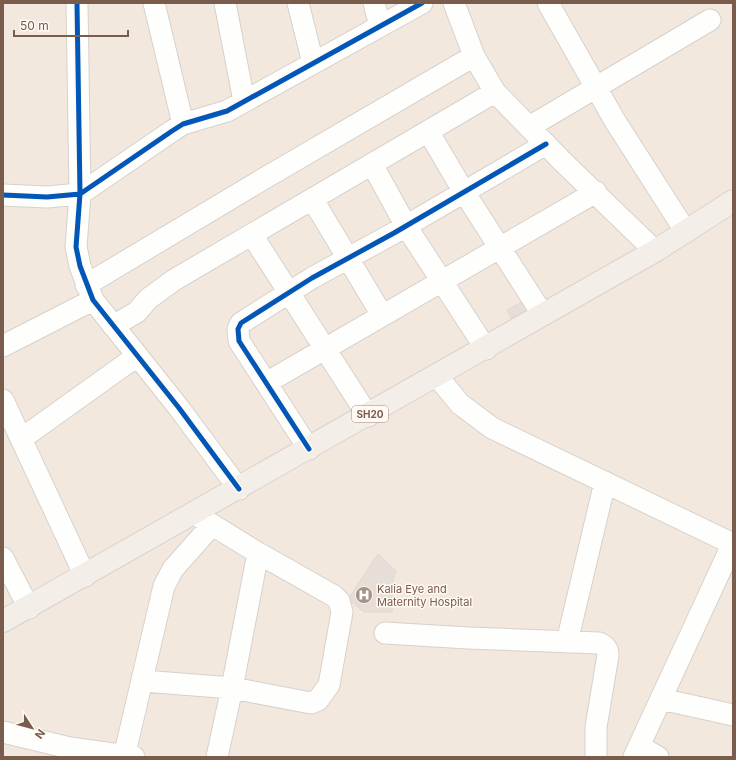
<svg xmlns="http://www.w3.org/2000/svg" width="736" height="760" font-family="Inter,sans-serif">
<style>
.residential{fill:#f2e8de}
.building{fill:#e6ded7;stroke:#e2d8d2}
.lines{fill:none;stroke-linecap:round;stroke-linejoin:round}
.minor-casing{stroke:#d7d1cb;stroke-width:23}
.major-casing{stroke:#dad1cc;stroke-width:24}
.minor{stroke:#fefefd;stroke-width:21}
.major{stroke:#f3eee8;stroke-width:22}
.cycleway-casing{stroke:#fffaf3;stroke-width:8}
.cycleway{stroke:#0057b8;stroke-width:5}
.labels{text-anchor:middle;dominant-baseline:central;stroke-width:3;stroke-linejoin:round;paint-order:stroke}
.shield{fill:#fffaf3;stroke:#a28b7f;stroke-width:1}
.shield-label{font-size:10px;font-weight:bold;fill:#7a5c4d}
.poi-label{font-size:11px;fill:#7a5c4d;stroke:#fffaf3;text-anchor:start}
</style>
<rect width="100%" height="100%" fill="#f9f5f0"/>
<!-- residential -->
<path class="residential" d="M3 3H733V757H3Z"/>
<!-- building -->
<path class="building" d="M531 297 539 313 515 326 507 310Z
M378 554 396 571 393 581 392 612H364L348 599Z"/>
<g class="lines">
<!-- minor casing -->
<g class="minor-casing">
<path id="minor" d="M77 3 80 194 76 247 80 266 93 300 179 408 239 489
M154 3 183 124
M225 3 244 101
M298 3 313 63
M374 3 380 26
M454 3 474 56 495 92 563 162 655 251
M548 3 615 121 686 232
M529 127 710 20
M428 131 464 192 543 315
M372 164 406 226 486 349
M3 195 47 197 80 194 172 131 183 124 227 111 422 3
M313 200 382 315
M252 235 368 416
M86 285 265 178 474 56
M113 326 137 312 148 299 174 280 495 92
M3 346 93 300
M437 376 460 404 492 428 733 544
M266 383 596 192
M3 400 85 576
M21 439 137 356
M309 449 239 341 238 329 241 323 312 278 394 233 546 144
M3 558 29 608
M385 633 468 638 599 643C605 646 608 648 608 655L596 727V757
M567 642 605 482
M143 681 232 688 311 703 318 700 329 685 342 612 339 601 334 596 258 553 195 514
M661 699 733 715
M3 732 70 748 134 757
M639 746 658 757
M124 757 164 586 173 569 212 525
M217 757 232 688 258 553
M634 757 733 543"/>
</g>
<!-- major casing -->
<g class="major-casing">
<path id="major" d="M3 621 655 251 733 201"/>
</g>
<!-- minor -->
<use href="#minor" class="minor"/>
<!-- major -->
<use href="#major" class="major"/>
<!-- cycleway casing -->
<g class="cycleway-casing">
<path id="cycleway" d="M77 3 80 194 76 247 80 266 93 300 179 408 239 489
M3 195 47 197 80 194 172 131 183 124 227 111 422 3
M309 449 239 341 238 329 241 323 312 278 394 233 546 144"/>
</g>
<!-- cycleway -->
<use href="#cycleway" class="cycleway"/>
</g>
<!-- icons -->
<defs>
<g id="hospital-disc" transform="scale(0.9)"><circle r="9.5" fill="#a69286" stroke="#fffaf3"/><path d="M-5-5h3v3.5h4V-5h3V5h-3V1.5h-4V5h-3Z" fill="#fff"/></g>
</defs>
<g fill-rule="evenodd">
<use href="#hospital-disc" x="364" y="595"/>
</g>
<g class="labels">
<!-- shield labels -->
<rect class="shield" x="352" y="406" width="36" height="16" rx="3"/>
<g class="shield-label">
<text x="370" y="414">SH20</text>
</g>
<!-- poi labels -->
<g class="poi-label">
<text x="377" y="589">Kalia Eye and<tspan x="377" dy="13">Maternity Hospital</tspan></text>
</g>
</g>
<!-- border -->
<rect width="736" height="760" fill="none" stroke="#7a5c4d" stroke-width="8"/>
<!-- north arrow -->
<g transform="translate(32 728) rotate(126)" stroke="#fffaf3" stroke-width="3" paint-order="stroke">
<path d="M0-3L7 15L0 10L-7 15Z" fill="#7a5c4d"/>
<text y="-6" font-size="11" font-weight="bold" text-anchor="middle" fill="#7a5c4d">N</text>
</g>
<!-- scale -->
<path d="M14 30v6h114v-6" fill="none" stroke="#7a5c4d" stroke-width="2"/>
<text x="20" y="30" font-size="12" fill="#7a5c4d" stroke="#fffaf3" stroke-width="3" paint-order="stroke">50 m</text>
</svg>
